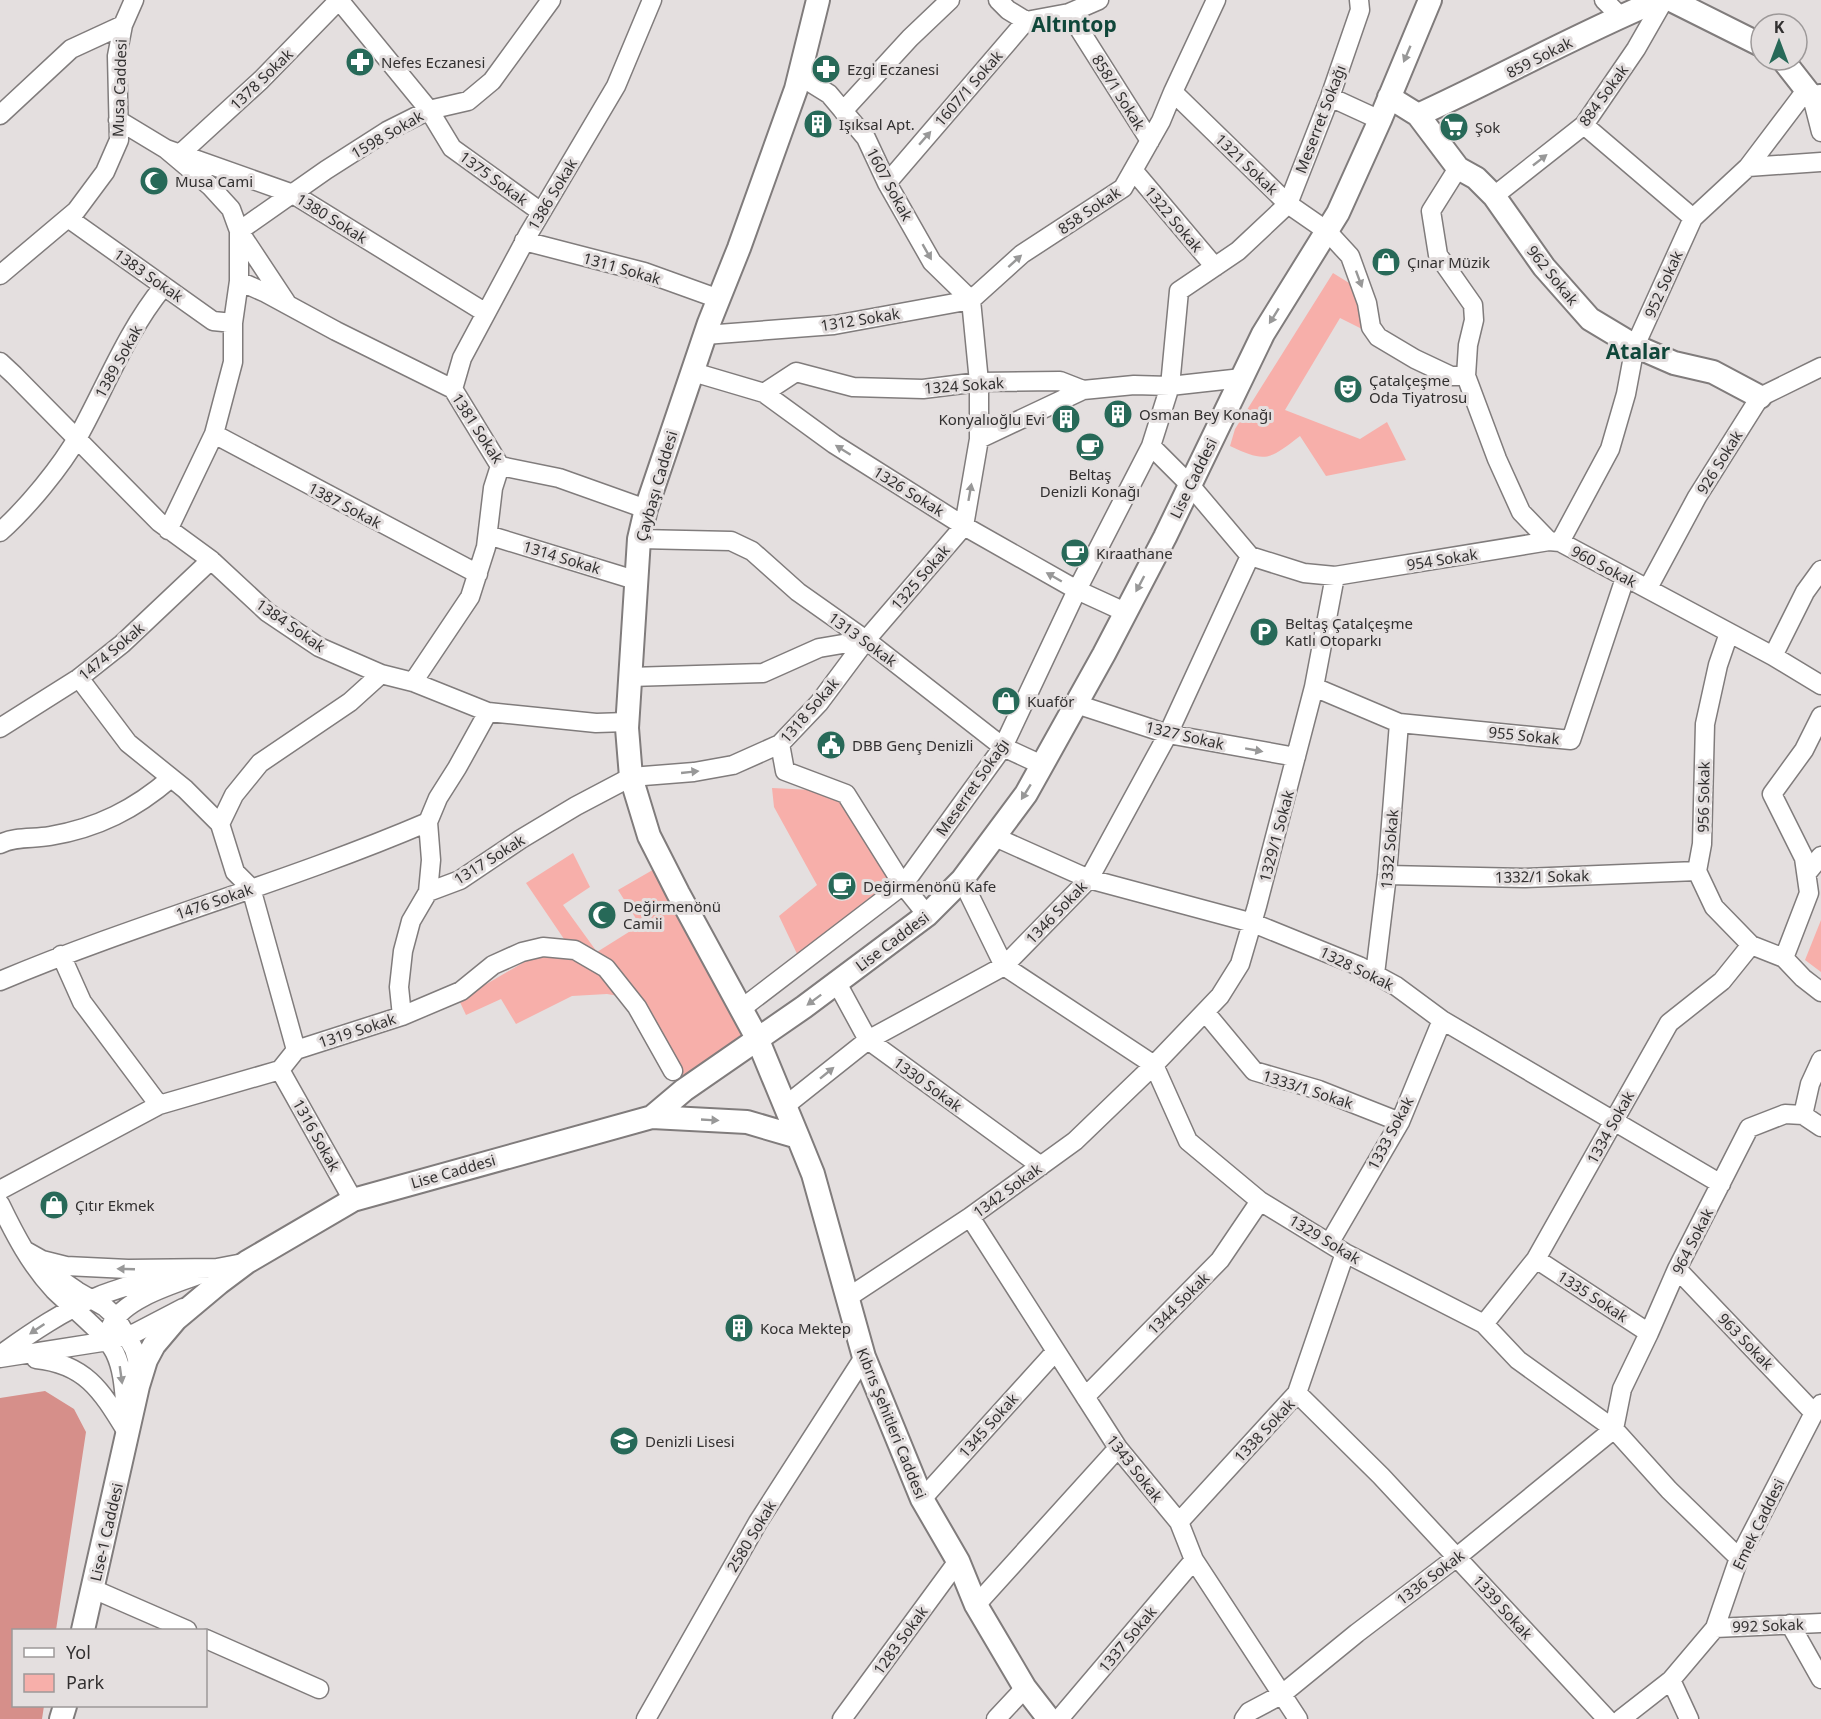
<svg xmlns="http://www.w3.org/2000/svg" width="1821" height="1719" font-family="'Noto Sans',sans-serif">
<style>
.green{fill:#f7afaa}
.forest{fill:#d68f8a}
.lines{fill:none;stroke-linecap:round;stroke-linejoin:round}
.minor-casing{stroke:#807c7c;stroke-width:21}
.major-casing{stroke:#807c7c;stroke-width:26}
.minor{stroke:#fff;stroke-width:18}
.major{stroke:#fff;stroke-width:22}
.oneway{fill:#989898}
.labels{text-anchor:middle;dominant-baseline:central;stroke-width:6;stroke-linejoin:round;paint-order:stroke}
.street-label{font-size:15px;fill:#323030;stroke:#e4dfdf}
.poi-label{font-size:15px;fill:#323030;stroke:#e4dfdf;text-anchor:start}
.district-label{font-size:21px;font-weight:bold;fill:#10473a;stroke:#e4dfdf}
</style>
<rect width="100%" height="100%" fill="#e4dfdf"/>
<!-- green -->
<path class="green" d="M1333 273 1362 291V329L1340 318 1285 410 1360 439 1387 422 1406 460 1326 476 1300 436C1269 460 1266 463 1230 446L1235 429Z
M772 788 833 791 891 883 799 958 779 916 817 885 774 807Z
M573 853 590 887 563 905 597 952 640 925 618 890 663 864 757 1038 684 1090 630 998 607 994 572 996 516 1024 501 999 466 1015 459 1000 564 939 526 883Z
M1821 920V972L1805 960Z"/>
<!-- forest -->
<path class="forest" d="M45 1391 74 1409 86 1432 56 1630H14V1706H44L42 1719H0V1398Z"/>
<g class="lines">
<!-- minor casing -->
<g class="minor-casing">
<path id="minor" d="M339 0 429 110 452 148 541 212
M998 0 1008 10 1026 21
M1604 0 1620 16
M1069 13 1150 141
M1026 21 1069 13 1099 0
M800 76 829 94 866 138 887 183 932 262 971 300
M1173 92 1288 204 1327 231 1350 256 1367 303 1371 327 1378 337 1415 359 1451 376H1466
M1330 97 1380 120
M1812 97 1821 132
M843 111 910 38 950 0
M0 115 71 49 123 25
M118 120 166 149 210 186 231 209 239 231 286 302
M1584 125 1693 218
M166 149 293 194 486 313
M179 155 261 80 339 0
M1748 167 1821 162
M1458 168 1431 211 1438 255 1473 305 1474 320 1468 345 1466 376 1497 459 1521 512 1549 541
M1133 170 1215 267
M887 183 1026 21
M1494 196 1584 125 1636 49 1664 0
M68 218 213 321 233 323
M239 231 326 170 387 131 429 110 468 101 492 81 551 0
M524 241 644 272 719 299
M0 275 76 211 105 172 119 140 117 56 123 25 134 0
M239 281 266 293 336 331 453 389 500 466 559 478 646 509
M971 300 1022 254 1123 188 1161 121 1173 92 1216 0
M705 335 834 325 971 300
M0 362 14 375 159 522 211 560 267 612 319 647 381 674 413 682 488 712 596 723 627 722
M693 372 764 393 834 444 964 526 1077 590 1125 612
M453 389 462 358 529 233 616 86 652 0
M764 393 796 372 853 387 923 389 979 382 1060 381 1083 390 1134 385 1170 386 1242 378
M214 434 478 574
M979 439 1083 390
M1151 446 1190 485 1250 556 1304 573 1335 576 1549 541 1560 542 1773 656 1821 685
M168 530 214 434 233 362V323L239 281V231
M0 532C27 508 61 467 79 435 106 386 127 331 163 287
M488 535 635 580
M639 539 731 541 752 551 798 592 866 640 1003 747 1042 765
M1560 542 1610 449 1626 394 1635 346 1693 218 1748 167 1807 89
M1648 588 1697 497 1760 397 1821 367
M1729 633 1718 665 1705 724 1702 844 1697 871 1714 907 1751 945 1784 958 1803 978 1821 992
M1773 656 1805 592 1821 570
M630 677 763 673 819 648 866 640
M79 678 128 743 185 789 220 824 235 872 251 888 296 1050
M413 682 470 597 486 547 493 488 500 466
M1314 687 1399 723 1571 740 1625 578
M1076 704 1168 734 1296 757
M0 728 79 678 122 644 211 560
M780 744 785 771 846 794 903 885 927 915
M220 824 234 795 260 763 350 702 381 674
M995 837 1089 879 1253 923 1359 966 1396 986 1442 1020 1721 1184
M0 844C16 836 33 839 50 836 98 828 135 809 171 778
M1807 873 1821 856
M1387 875 1525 878 1697 871
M962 880 1004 966 1154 1065 1188 1141 1260 1201 1345 1253 1484 1324 1518 1360 1614 1429 1669 1490 1739 1558
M428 892 431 860 428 822 438 798 457 768 488 712
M61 955 82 1002 159 1105
M1784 958 1809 893 1804 858 1772 794 1804 750 1821 716
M1375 974 1387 875 1399 723
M0 981C140 922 288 882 428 822
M837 983 868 1040 1041 1166
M741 1009 903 885 1003 747 1077 590 1151 446 1170 386 1179 291 1238 251 1288 204 1330 97 1360 10 1359 0
M1205 1012 1254 1071 1319 1090 1400 1122
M402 1016 399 987 403 951 411 921 428 892 460 880 521 839 576 806 631 777 694 772 733 765 780 744 819 703 866 640 964 526 979 439V382L971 300
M280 1070 353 1200
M785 1106 868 1040 1004 966 1089 879 1168 734 1250 556
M1803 1115 1810 1084 1821 1060
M0 1190 159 1105 280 1070 296 1050 402 1016 461 991 493 965 522 952 543 947 575 950 606 968 637 1007 673 1071
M0 1204C15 1235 30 1264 54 1290 70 1306 106 1334 115 1353 125 1374 124 1398 127 1421
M970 1217 1118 1448 1179 1522 1194 1560 1298 1719
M1330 1242 1400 1122 1442 1020
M26 1251 42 1260 66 1266 128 1269 217 1268 243 1263
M1536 1259 1649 1333
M1677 1269 1814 1413
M48 1271 77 1291 105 1307 115 1316 134 1349 137 1359 138 1378
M847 1298 970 1217 1075 1141 1154 1065 1220 996 1240 964 1257 906 1314 687 1335 576
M1484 1324 1536 1259 1669 1023 1722 981 1751 945
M111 1326C123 1298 177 1283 204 1273
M0 1355C32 1332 63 1311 99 1296 120 1287 144 1282 166 1275
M0 1358 102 1342 135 1333 183 1308
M36 1359C85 1364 101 1390 125 1429
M1297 1393 1381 1476 1607 1719
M1085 1397 1220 1260 1260 1201
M922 1499 1055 1352
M1179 1522 1297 1393 1345 1253
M93 1589 187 1630
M976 1605 1118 1448
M1790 1624 1821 1679
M1715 1628 1821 1623
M206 1639 319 1689
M1671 1680 1689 1719
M646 1719 758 1522 864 1357
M842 1719 958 1561
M996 1719 1025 1688
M1059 1719 1194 1560
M1244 1719 1249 1712 1281 1695 1357 1633 1457 1557 1614 1429 1622 1389 1649 1333 1677 1269 1749 1128 1785 1114 1803 1115 1821 1127
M1621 1719 1671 1680 1715 1628 1739 1558 1814 1413 1821 1404"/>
</g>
<!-- major casing -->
<g class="major-casing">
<path id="major" d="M818 0 796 89 739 248 709 323 646 509 639 539 627 728 631 777 649 836 678 893 757 1038 798 1137 813 1174 864 1357 922 1499 958 1561 976 1605 1025 1688 1049 1719
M1671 0 1761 45
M1783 60 1812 97 1821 96
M1389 97 1418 115 1458 168 1476 178 1494 196 1544 267 1590 319 1635 346 1674 363 1713 372 1760 397
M1418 115C1499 78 1577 34 1659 0
M652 1117 747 1122 798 1137
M83 1630 138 1386 146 1360 154 1345 176 1319 219 1283 247 1262 353 1200 652 1117 684 1090 804 1007 927 915 962 880 1026 794 1104 654 1165 537 1263 334 1338 213 1380 120 1430 0
M61 1719 65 1706"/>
</g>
<!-- minor -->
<use href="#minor" class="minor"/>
<!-- major -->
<use href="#major" class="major"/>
</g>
<!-- one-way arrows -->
<defs><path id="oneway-solid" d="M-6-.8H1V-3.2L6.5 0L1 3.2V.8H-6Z" transform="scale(1.5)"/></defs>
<g class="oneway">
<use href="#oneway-solid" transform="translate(1407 54) rotate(113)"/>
<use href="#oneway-solid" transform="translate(925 138) rotate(-49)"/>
<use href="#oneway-solid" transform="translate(1540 160) rotate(-38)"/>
<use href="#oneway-solid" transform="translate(927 252) rotate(60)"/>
<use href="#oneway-solid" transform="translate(1015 261) rotate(-42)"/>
<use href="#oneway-solid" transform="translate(1359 279) rotate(70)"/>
<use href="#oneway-solid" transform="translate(1274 316) rotate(122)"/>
<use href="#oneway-solid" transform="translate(843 450) rotate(-148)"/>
<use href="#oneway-solid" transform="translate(970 492) rotate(-80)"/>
<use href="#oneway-solid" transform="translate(1054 577) rotate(-150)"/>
<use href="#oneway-solid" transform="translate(1140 584) rotate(118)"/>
<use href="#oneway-solid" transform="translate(1254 750) rotate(10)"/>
<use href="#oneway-solid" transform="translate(690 772) rotate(-6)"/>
<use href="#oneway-solid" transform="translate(1026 792) rotate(122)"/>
<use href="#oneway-solid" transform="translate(814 1000) rotate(143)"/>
<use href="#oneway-solid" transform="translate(827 1073) rotate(-39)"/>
<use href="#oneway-solid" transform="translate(710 1120) rotate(3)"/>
<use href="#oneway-solid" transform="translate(126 1269) rotate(-178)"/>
<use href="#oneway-solid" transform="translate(37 1329) rotate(146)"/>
<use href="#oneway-solid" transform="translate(121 1375) rotate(82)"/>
</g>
<!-- icons -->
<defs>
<g id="pharmacy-disc" transform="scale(1.5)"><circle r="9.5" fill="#276958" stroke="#e4dfdf"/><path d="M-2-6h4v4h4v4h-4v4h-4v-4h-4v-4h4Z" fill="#fff"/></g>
<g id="building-disc" transform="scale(1.5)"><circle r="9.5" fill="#276958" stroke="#e4dfdf"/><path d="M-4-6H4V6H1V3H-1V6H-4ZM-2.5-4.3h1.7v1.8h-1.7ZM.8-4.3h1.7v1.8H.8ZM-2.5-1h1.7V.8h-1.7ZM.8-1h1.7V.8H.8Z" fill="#fff"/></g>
<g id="supermarket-disc" transform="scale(1.5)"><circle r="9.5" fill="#276958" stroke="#e4dfdf"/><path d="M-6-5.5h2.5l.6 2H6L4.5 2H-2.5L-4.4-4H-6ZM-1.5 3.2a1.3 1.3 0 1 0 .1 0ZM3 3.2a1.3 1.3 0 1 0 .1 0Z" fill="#fff"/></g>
<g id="mosque-disc" transform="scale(1.5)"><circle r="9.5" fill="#276958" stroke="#e4dfdf"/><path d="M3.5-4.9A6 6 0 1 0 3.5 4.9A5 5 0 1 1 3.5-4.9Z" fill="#fff"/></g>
<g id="shop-disc" transform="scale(1.5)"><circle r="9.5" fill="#276958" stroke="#e4dfdf"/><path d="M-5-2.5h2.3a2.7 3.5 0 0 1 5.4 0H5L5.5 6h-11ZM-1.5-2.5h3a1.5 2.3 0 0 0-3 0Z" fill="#fff"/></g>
<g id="theatre-disc" transform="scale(1.5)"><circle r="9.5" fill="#276958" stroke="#e4dfdf"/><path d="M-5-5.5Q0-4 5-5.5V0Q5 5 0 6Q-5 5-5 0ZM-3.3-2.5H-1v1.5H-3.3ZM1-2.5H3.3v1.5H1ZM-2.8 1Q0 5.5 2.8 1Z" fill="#fff"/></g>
<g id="cafe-disc" transform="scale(1.5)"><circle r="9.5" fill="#276958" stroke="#e4dfdf"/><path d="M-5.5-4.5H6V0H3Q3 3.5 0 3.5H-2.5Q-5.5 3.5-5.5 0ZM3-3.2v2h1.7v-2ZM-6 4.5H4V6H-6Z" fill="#fff"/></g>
<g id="parking-disc" transform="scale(1.5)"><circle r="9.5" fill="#276958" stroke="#e4dfdf"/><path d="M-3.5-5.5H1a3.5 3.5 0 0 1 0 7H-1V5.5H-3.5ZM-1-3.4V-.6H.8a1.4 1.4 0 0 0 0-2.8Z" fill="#fff"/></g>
<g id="civic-disc" transform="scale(1.5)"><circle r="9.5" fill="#276958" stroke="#e4dfdf"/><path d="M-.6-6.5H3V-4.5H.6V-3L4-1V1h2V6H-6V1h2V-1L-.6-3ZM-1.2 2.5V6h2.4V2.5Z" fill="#fff"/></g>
<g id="school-disc" transform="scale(1.5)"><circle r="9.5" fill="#276958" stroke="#e4dfdf"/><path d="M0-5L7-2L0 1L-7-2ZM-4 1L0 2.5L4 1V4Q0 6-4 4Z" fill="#fff"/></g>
</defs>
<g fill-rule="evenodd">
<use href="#pharmacy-disc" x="360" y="62"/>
<use href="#pharmacy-disc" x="826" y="69"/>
<use href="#building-disc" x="818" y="124"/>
<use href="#supermarket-disc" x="1454" y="127"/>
<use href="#mosque-disc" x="154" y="181"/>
<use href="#shop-disc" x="1386" y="262"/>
<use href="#theatre-disc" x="1348" y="389"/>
<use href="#building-disc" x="1118" y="414"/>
<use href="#building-disc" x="1066" y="419"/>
<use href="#cafe-disc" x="1090" y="447"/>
<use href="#cafe-disc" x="1075" y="553"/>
<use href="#parking-disc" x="1264" y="632"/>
<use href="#shop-disc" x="1006" y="701"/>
<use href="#civic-disc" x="831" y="745"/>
<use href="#cafe-disc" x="842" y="886"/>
<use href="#mosque-disc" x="602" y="915"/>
<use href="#shop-disc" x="54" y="1205"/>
<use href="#building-disc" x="739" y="1328"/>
<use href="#school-disc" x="624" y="1441"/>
</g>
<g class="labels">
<!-- street labels -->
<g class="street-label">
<text transform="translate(1539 57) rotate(-27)">859 Sokak</text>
<text transform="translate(261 79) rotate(-44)">1378 Sokak</text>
<text transform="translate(119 88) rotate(-88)">Musa Caddesi</text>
<text transform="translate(968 88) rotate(-49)">1607/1 Sokak</text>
<text transform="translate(1119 92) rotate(58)">858/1 Sokak</text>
<text transform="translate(1603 95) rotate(-54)">884 Sokak</text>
<text transform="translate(1320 119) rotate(-69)">Meserret Sokağı</text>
<text transform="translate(387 134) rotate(-30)">1598 Sokak</text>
<text transform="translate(1247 164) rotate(44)">1321 Sokak</text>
<text transform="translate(494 178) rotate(36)">1375 Sokak</text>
<text transform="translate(890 184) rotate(62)">1607 Sokak</text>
<text transform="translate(552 194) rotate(-59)">1386 Sokak</text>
<text transform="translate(1089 210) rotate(-34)">858 Sokak</text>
<text transform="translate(332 218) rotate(32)">1380 Sokak</text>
<text transform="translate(1174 219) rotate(50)">1322 Sokak</text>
<text transform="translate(622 268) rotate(16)">1311 Sokak</text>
<text transform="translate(149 275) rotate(35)">1383 Sokak</text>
<text transform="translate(1553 275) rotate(51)">962 Sokak</text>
<text transform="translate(1663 284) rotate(-66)">952 Sokak</text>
<text transform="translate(860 319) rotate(-9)">1312 Sokak</text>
<text transform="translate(118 361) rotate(-61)">1389 Sokak</text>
<text transform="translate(964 385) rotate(-4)">1324 Sokak</text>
<text transform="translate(478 428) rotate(57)">1381 Sokak</text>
<text transform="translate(1719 462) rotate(-58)">926 Sokak</text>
<text transform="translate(1193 478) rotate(-64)">Lise Caddesi</text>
<text transform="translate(656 486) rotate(-74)">Çaybaşı Caddesi</text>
<text transform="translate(909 491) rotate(32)">1326 Sokak</text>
<text transform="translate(345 505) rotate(28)">1387 Sokak</text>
<text transform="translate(562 557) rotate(17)">1314 Sokak</text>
<text transform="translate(1442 559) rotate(-9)">954 Sokak</text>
<text transform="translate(1604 566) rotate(28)">960 Sokak</text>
<text transform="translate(920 577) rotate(-49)">1325 Sokak</text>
<text transform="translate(291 625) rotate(35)">1384 Sokak</text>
<text transform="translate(863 639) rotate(36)">1313 Sokak</text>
<text transform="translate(111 651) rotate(-40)">1474 Sokak</text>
<text transform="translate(809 710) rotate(-49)">1318 Sokak</text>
<text transform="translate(1185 735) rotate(13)">1327 Sokak</text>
<text transform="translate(1524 735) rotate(6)">955 Sokak</text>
<text transform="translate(972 787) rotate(-55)">Meserret Sokağı</text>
<text transform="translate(1703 797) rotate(-89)">956 Sokak</text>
<text transform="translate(1276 836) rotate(-75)">1329/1 Sokak</text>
<text transform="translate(1389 849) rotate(-85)">1332 Sokak</text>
<text transform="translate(489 859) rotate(-32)">1317 Sokak</text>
<text transform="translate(1542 876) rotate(-1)">1332/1 Sokak</text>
<text transform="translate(214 901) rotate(-19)">1476 Sokak</text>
<text transform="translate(1056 912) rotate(-46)">1346 Sokak</text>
<text transform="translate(892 941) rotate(-37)">Lise Caddesi</text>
<text transform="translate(1357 968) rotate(26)">1328 Sokak</text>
<text transform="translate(357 1030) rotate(-18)">1319 Sokak</text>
<text transform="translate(928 1084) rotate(36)">1330 Sokak</text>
<text transform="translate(1308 1089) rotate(18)">1333/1 Sokak</text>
<text transform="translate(1610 1127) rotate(-61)">1334 Sokak</text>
<text transform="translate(1390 1133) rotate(-62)">1333 Sokak</text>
<text transform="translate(317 1135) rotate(61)">1316 Sokak</text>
<text transform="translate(453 1171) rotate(-16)">Lise Caddesi</text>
<text transform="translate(1007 1190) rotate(-36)">1342 Sokak</text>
<text transform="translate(1325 1239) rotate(31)">1329 Sokak</text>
<text transform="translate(1692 1241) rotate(-63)">964 Sokak</text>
<text transform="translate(1593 1296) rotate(33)">1335 Sokak</text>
<text transform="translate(1178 1303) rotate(-45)">1344 Sokak</text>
<text transform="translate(1746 1341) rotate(46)">963 Sokak</text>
<text transform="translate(892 1423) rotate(68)">Kıbrıs Şehitleri Caddesi</text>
<text transform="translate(988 1425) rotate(-48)">1345 Sokak</text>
<text transform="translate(1264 1430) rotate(-47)">1338 Sokak</text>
<text transform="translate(1135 1468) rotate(52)">1343 Sokak</text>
<text transform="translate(1758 1524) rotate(-64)">Emek Caddesi</text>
<text transform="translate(106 1532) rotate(-77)">Lise-1 Caddesi</text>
<text transform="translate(751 1536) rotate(-59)">2580 Sokak</text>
<text transform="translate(1430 1577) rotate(-37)">1336 Sokak</text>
<text transform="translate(1503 1607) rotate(48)">1339 Sokak</text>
<text transform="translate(1768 1625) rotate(-2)">992 Sokak</text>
<text transform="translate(1127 1639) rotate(-50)">1337 Sokak</text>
<text transform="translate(900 1640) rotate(-54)">1283 Sokak</text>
</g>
<!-- poi labels -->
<g class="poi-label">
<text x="381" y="62">Nefes Eczanesi</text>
<text x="847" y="69">Ezgi Eczanesi</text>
<text x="839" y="124">Işıksal Apt.</text>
<text x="1475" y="127">Şok</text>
<text x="175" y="181">Musa Cami</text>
<text x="1407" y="262">Çınar Müzik</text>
<text x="1369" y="380">Çatalçeşme<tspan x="1369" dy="17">Oda Tiyatrosu</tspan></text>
<text x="1139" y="414">Osman Bey Konağı</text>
<text x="1045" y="419" text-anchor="end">Konyalıoğlu Evi</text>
<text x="1090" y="474" text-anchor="middle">Beltaş<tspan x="1090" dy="17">Denizli Konağı</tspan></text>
<text x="1096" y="553">Kıraathane</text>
<text x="1285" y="623">Beltaş Çatalçeşme<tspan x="1285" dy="17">Katlı Otoparkı</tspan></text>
<text x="1027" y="701">Kuaför</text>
<text x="852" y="745">DBB Genç Denizli</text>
<text x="863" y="886">Değirmenönü Kafe</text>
<text x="623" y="906">Değirmenönü<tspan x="623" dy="17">Camii</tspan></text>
<text x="75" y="1205">Çıtır Ekmek</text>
<text x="760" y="1328">Koca Mektep</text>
<text x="645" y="1441">Denizli Lisesi</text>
</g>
<!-- district labels -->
<g class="district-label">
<text x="1074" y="24">Altıntop</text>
<text x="1638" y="351">Atalar</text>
</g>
</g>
<!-- legend -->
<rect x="12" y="1629" width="195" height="78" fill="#e4dfdf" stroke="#9d9999" stroke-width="1.5"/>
<rect x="24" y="1648" width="30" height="9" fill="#ffffff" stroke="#9d9999" stroke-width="1.5"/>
<text x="66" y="1659" font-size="18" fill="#323030">Yol</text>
<rect x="24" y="1674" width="30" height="18" fill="#f7afaa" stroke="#9d9999" stroke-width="1.5"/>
<text x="66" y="1689" font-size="18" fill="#323030">Park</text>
<!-- north arrow -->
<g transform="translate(1779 42)"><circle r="28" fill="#e4dfdf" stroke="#9d9999" stroke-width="1.5"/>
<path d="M0-4.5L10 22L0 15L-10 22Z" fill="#276958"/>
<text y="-9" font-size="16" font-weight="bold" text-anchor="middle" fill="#323030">K</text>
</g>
</svg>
